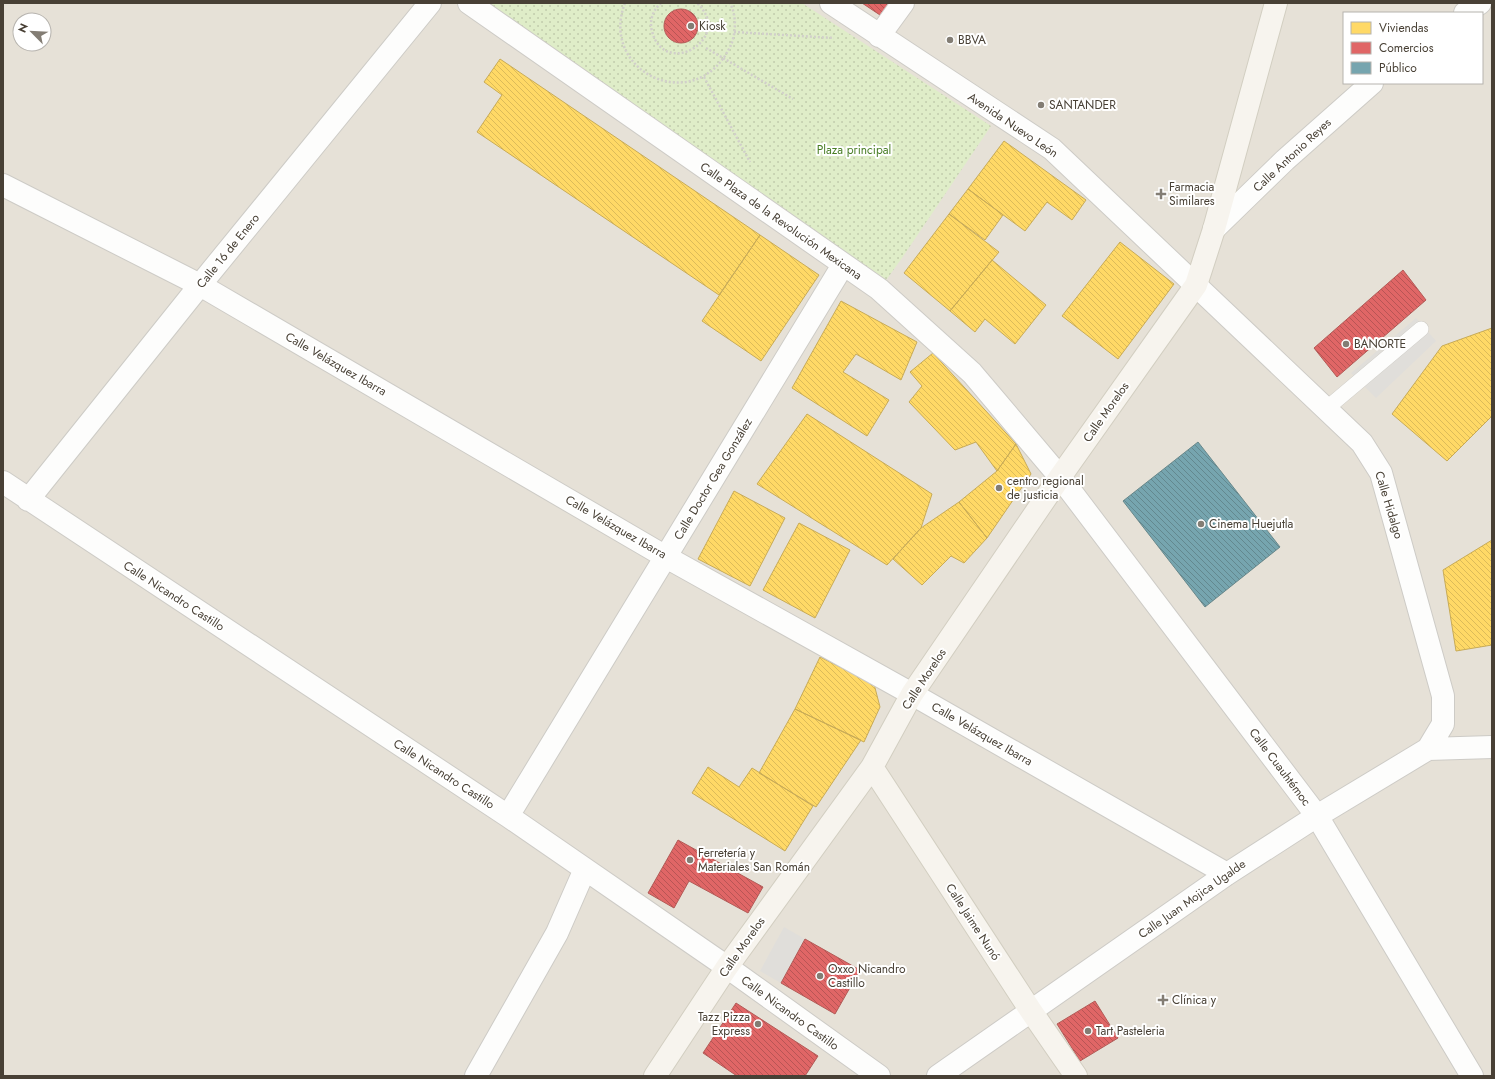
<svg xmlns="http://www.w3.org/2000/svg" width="1495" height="1079" font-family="Jost,sans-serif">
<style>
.residential{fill:#e6e1d7;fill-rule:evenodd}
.park{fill:url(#park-dots)}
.parking{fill:#e0deda}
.homes{fill:url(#homes-back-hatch);stroke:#c8ab57}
.shops{fill:url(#shops-back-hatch);stroke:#b25b57}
.public{fill:url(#public-back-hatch);stroke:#68878a}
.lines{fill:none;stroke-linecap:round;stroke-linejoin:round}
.lane-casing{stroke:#cdcbc6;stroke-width:16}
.street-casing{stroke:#cdcbc6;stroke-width:24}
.secondary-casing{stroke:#d2cec1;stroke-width:24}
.path{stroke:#d1cfca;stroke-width:2.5;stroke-dasharray:2 2;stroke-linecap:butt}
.lane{stroke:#fdfdfc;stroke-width:15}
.street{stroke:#fdfdfc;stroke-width:22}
.secondary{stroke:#f7f4ee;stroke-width:22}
.poi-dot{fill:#837d74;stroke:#fff;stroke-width:1.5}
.labels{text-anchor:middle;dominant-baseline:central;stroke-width:4;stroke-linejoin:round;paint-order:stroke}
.poi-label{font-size:12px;fill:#484035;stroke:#fff;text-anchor:start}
.street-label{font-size:12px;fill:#484035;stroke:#fff}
.park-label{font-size:12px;fill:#487d24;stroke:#fff}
</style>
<defs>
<pattern id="park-dots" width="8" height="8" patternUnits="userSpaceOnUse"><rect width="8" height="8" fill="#dfedc8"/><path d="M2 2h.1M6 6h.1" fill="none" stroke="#c1ccac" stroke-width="1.8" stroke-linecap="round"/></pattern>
<pattern id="homes-back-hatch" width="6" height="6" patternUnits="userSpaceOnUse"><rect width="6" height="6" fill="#ffd966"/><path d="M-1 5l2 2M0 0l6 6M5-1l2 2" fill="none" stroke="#dcbb59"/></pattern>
<pattern id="shops-back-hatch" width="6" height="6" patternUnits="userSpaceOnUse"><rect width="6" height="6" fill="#e06666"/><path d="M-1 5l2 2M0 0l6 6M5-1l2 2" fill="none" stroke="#b85555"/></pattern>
<pattern id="public-back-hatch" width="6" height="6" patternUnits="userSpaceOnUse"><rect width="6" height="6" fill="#76a5af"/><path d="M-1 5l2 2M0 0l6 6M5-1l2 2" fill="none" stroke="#63888f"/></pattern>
</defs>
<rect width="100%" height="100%" fill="#f1efea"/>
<!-- residential -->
<path class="residential" d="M3 3H1492V1076H3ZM1344 13H1482V83H1344ZM20 20H44V44H20Z"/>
<!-- park -->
<path class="park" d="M487 3H802L991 126 902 258 884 283Z"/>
<!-- parking -->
<path class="parking" d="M1416 318 1436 341 1376 398 1351 373Z
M784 927 805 939 781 983 760 971Z"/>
<!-- homes -->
<path class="homes" d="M500 59 760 235 719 295 477 132 502 95 484 82Z
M1004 141 1086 200 1072 220 1047 202 1025 231 968 189Z
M968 189 1003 215 985 240 949 214Z
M949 214 999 252 950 311 904 273Z
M760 235 819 275 761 361 702 321Z
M1120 242 1174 284 1118 359 1062 316Z
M992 260 1046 305 1015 344 985 319 975 332 950 311Z
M841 301 917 342 901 380 856 354 843 372 889 400 867 436 792 388Z
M1492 328V416L1447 461 1392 414 1442 346Z
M933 353 1016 444 997 471 976 442 955 450 909 402 922 386 910 372Z
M807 414 932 494 921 528 887 565 757 484Z
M1016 444 1031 474 987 538 959 502 997 471Z
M734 491 785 518 750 586 698 559Z
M959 502 987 538 964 563 951 556 922 585 893 559 921 528Z
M799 523 850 550 815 618 763 590Z
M1492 540V645L1456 651 1443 570Z
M820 657 874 684 880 707 864 742 795 709Z
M795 709 861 740 816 807 759 773Z
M708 767 739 787 752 768 813 806 785 851 692 793Z"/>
<!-- shops -->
<path class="shops" d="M862 3H893L883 17Z
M664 26a17 17 0 1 1 34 0a17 17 0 1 1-34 0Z
M1403 270 1426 300 1337 377 1314 348Z
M678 840 763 887 748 913 689 881 674 908 648 893Z
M805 939 860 970 835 1014 781 983Z
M1095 1001 1118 1038 1080 1061 1057 1024Z
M736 1003 818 1056 805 1076H737L703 1053Z"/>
<!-- public -->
<path class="public" d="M1198 442 1280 547 1205 607 1123 501Z"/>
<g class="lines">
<!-- lane casing -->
<g class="lane-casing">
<path id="lane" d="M1326 409 1421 329"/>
</g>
<!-- street casing -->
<g class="street-casing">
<path id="street" d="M469 3 879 289 972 373 1060 477 1317 816 1472 1076
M831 3 1052 149 1362 443 1381 473 1443 696V724L1428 749 1317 816 1227 874 938 1076
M1465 13 1480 3
M879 36 903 3
M3 185 200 285 666 557 912 694 1227 874
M1214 229 1285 160 1372 83
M3 482 508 816 727 967 879 1076
M28 500 200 285 430 3
M1428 749 1492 747
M508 816 843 265
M476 1076 557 933 585 869"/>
</g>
<!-- secondary casing -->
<g class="secondary-casing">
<path id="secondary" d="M872 767 1031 1011 1076 1076
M655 1076 727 967 872 767 912 694 1060 477 1196 285 1214 229 1276 3"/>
</g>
<!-- path -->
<path class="path" d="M625 3C598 72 695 118 730 47 736 35 737 16 730 3
M661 3C653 10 649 21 652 31 664 80 735 38 697 3
M734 32 834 38
M706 48 793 99
M704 77 750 162"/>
<!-- lane -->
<use href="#lane" class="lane"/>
<!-- street -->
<use href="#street" class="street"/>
<!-- secondary -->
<use href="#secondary" class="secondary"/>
</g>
<!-- markers -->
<g class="poi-dot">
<circle cx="691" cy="26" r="4"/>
<circle cx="950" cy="40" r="4"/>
<circle cx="1041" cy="105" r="4"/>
<path d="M1159 188h4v4h4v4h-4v4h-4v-4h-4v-4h4z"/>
<circle cx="1346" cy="344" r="4"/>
<circle cx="999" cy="488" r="4"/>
<circle cx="1201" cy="524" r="4"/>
<circle cx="690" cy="860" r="4"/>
<circle cx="820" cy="976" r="4"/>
<path d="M1161 994h4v4h4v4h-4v4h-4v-4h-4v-4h4z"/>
<circle cx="758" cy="1024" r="4"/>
<circle cx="1088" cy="1031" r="4"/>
</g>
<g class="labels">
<!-- poi labels -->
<g class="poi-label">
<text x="699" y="26">Kiosk</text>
<text x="958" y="40">BBVA</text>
<text x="1049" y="105">SANTANDER</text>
<text x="1169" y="187">Farmacia<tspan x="1169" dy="14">Similares</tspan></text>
<text x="1354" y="344">BANORTE</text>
<text x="1007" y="481">centro regional<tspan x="1007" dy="14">de justicia</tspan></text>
<text x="1209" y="524">Cinema Huejutla</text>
<text x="698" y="853">Ferretería y<tspan x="698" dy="14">Materiales San Román</tspan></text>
<text x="828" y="969">Oxxo Nicandro<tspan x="828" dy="14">Castillo</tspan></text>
<text x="1172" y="1000">Clínica y</text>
<text x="750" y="1017" text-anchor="end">Tazz Pizza<tspan x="750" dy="14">Express</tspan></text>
<text x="1096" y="1031">Tart Pasteleria</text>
</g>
<!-- street labels -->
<g class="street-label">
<text transform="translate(1013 125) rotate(34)">Avenida Nuevo León</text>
<text transform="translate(1292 155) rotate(-43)">Calle Antonio Reyes</text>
<text transform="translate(781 221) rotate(35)">Calle Plaza de la Revolución Mexicana</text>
<text transform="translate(228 251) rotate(-51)">Calle 16 de Enero</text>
<text transform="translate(336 364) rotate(30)">Calle Velázquez Ibarra</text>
<text transform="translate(1106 412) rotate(-55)">Calle Morelos</text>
<text transform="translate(713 479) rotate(-59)">Calle Doctor Gea González</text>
<text transform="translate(1389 505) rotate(73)">Calle Hidalgo</text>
<text transform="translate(616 527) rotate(30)">Calle Velázquez Ibarra</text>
<text transform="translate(174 596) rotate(33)">Calle Nicandro Castillo</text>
<text transform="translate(924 679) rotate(-57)">Calle Morelos</text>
<text transform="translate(982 734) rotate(30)">Calle Velázquez Ibarra</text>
<text transform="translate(1280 767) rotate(53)">Calle Cuauhtémoc</text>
<text transform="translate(444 774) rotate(33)">Calle Nicandro Castillo</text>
<text transform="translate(1192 899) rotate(-35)">Calle Juan Mojica Ugalde</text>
<text transform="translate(973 922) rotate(57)">Calle Jaime Nunó</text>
<text transform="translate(742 947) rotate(-55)">Calle Morelos</text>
<text transform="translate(790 1013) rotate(36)">Calle Nicandro Castillo</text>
</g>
<!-- park labels -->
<g class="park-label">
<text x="854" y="150">Plaza principal</text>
</g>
</g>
<!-- border -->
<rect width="1495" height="1079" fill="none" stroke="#484035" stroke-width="8"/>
<!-- legend -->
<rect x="1343" y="12" width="140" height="72" fill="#ffffff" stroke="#b6b3ae"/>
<rect x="1351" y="22" width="20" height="12" fill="#ffd966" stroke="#b6b3ae"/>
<text x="1379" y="32" font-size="12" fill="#484035">Viviendas</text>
<rect x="1351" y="42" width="20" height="12" fill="#e06666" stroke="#b6b3ae"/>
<text x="1379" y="52" font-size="12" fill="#484035">Comercios</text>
<rect x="1351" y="62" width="20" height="12" fill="#76a5af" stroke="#b6b3ae"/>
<text x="1379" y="72" font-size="12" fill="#484035">Público</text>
<!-- north arrow -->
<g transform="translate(32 32) rotate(294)"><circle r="19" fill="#ffffff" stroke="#b6b3ae"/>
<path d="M0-3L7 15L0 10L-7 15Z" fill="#837d74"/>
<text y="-6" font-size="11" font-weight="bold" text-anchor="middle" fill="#484035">N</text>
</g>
</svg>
